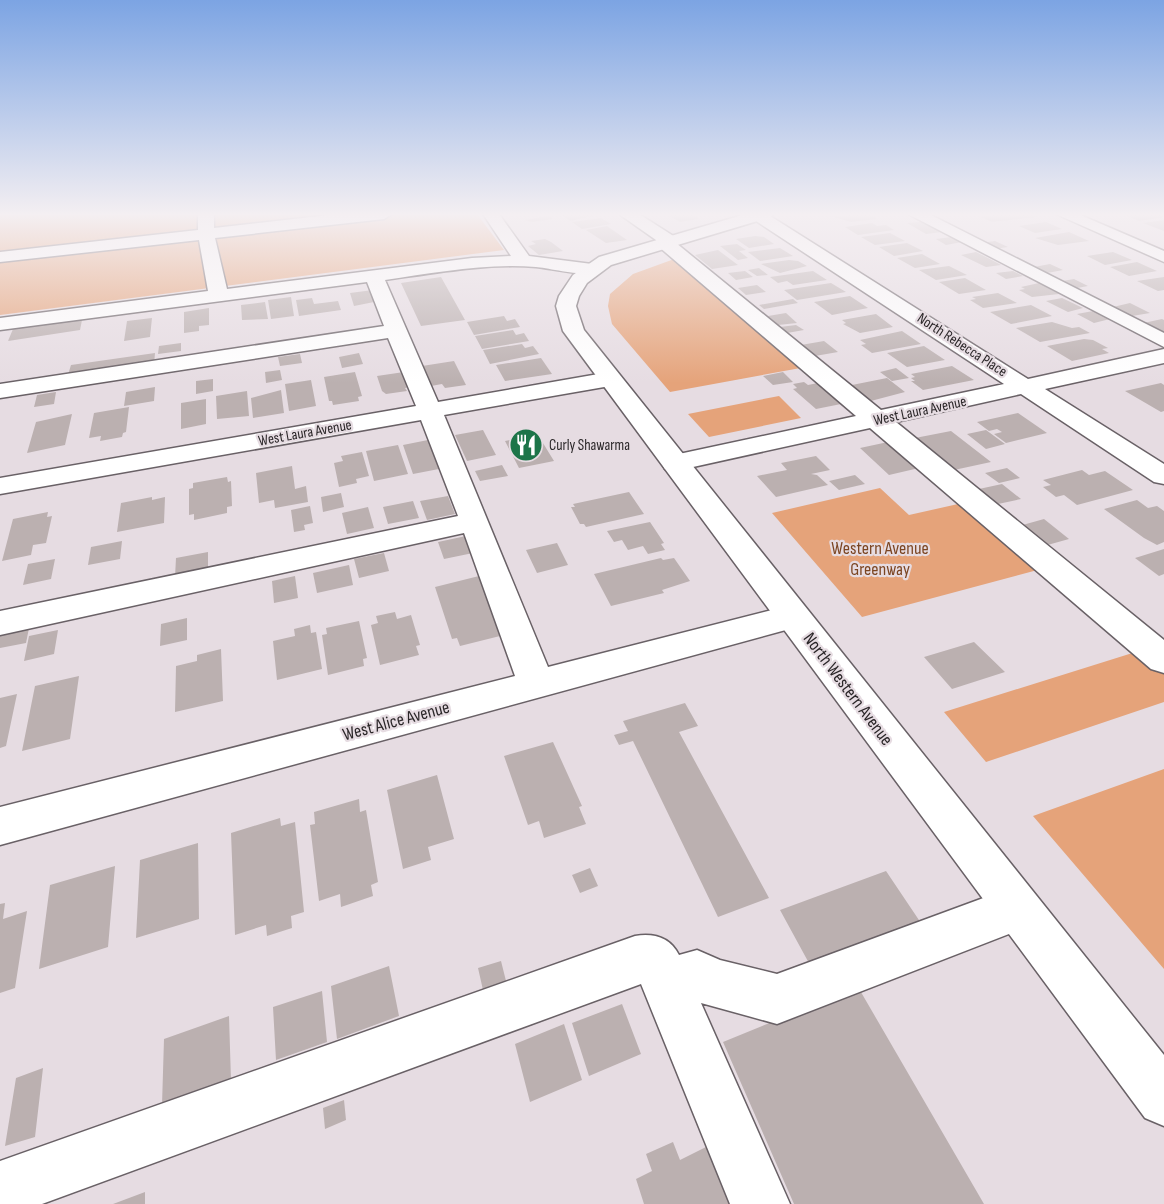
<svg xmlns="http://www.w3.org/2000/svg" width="1164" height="1204" font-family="'Sofia Sans Condensed',sans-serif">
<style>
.green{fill:#e5a37a}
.building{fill:#bbb0b0}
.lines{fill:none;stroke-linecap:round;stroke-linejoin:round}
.minor-casing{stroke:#696166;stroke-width:3}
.major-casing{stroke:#696166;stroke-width:3}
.minor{fill:#fff;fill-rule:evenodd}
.major{fill:#fff;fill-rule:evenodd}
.labels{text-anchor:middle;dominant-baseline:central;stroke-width:4.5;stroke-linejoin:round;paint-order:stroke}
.far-street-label{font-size:15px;fill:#2a2628;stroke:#e6dce2}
.far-poi-label{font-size:15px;fill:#2a2628;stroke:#e6dce2;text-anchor:start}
.park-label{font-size:18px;fill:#7b4522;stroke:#e6dce2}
.street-label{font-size:18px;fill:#2a2628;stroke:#e6dce2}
</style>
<rect width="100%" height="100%" fill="#e6dce2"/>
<!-- green -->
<path class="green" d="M0 214H477L504 250 0 315Z
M677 258 806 367 670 392 612 324 608 306 610 294 633 274Z
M779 396 801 418 709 437 688 414Z
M880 488 909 515 967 502 1045 568 862 617 772 513Z
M1142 650 1164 669V702L986 762 944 712Z
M1164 769V969L1033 816Z"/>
<!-- building -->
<path class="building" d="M601 214 570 221 562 215 564 214Z
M666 214H691L699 219 680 222Z
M868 214 877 219 851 222 831 216Z
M990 214H1029L1036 217 992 222 981 217 993 215Z
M1123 214H1160L1164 217 1139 221Z
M549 216 553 219 532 222 525 220Z
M601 218 611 224 582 229 572 222Z
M1164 220V231L1143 223Z
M920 222 929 225 942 232 926 234 907 223Z
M1046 222 1062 229 1035 233 1019 226Z
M872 223 877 226 886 225 894 230 858 235 845 227Z
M607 226 627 240 606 243 586 230Z
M1069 232 1089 241 1058 245 1035 238Z
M890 233 905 241 875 245 861 237Z
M755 236 764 237 774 244 749 248 736 239Z
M951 237 962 242 946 245 936 239Z
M545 239 551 242 563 251 539 255 528 246 536 244 531 241Z
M995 241 1008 247 994 249 981 243Z
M907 243 923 251 894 256 879 247Z
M737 244 746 250 739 251 748 258 738 260 720 246Z
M780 248 793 256 760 261 748 252Z
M718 250 738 265 712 269 695 255Z
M976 252 988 258 1001 265 986 267 961 255Z
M1113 252 1132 260 1105 265 1087 256Z
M922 254 940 264 915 268 897 258Z
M789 260 798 261 807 266 780 273 761 264Z
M1137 262 1157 271 1129 276 1110 267Z
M1050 264 1063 270 1047 273 1034 267Z
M949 266 967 275 936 280 919 270Z
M759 268 768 275 757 276 748 270Z
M745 271 753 277 736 280 728 273Z
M813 271 827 280 793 285 787 281 778 283 770 277Z
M1013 271 1023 276 1006 279 996 273Z
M441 277 465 320 421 326 401 283Z
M1164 277V290L1158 291 1137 281Z
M965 278 986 290 959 294 939 282Z
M1074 279 1088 286 1072 289 1057 282Z
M831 283 846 292 797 300 784 290Z
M1039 283 1059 294 1032 297 1019 290 1025 289 1021 287Z
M757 285 766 292 746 295 738 288Z
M373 290 377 299H373L374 302 354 306 350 293Z
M998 293 1017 303 983 308 970 300 976 299 972 297Z
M850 296 868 308 832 315 814 302Z
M291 297 294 316 271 319 268 300Z
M312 298 314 304 338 301 341 310 299 316 296 300Z
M1062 298 1083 308 1068 312 1046 301Z
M793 299 798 303 764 309 759 305Z
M265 302 268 319 242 320 241 305Z
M1130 303 1150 313 1132 316 1113 307Z
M1031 305 1052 316 1011 324 990 312Z
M209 308V325L199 326V331L184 333V312Z
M1093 311 1110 319 1094 323 1077 314Z
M786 313 797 323 778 325 768 316Z
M876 314 893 327 860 333 843 324 846 323 842 320Z
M504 316 507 321 515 319 520 327 474 335 467 322Z
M152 318 150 337 124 341 127 321Z
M1162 319 1164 320V331L1157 333 1139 324Z
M82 320 80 330 8 341 13 329Z
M1052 322 1072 328 1079 327 1090 333 1040 342 1016 328Z
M796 325 804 330 787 333 780 327Z
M513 330 516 335 524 333 529 341 482 349 475 336Z
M902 331 921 344 872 353 861 345 866 344 860 340Z
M1084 339 1093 340 1108 348 1102 349 1109 353 1072 361 1047 346Z
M824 341 838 352 815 356 801 345Z
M181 343V351L158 354 159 346Z
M522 344 525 348 533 346 539 354 490 364 483 350Z
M924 346 945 360 907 367 887 353Z
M155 353 154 365 67 378 71 365Z
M359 353 363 364 342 368 339 357Z
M300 354 302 363 280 366 278 357Z
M541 358 552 374 505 381 496 365Z
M454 361 466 385 445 388 442 384 431 386 422 366Z
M952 366 974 380 923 390 911 381H915L911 378 915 377 911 374Z
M896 368 909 378 892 381 880 372Z
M280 370 282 380 266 383 265 372Z
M355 372 362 396 358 397 359 401 333 405 332 401H329L324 377Z
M404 372 410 387 405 388 407 391 386 394 382 391 377 376Z
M783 372 793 382 773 385 763 376Z
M887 378 905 392 867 402 847 386Z
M213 379V391L196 394V381Z
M311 380 316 406 289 411 285 384Z
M804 382 808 385 818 383 841 404 816 409 793 389 797 388 793 384Z
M1161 383 1164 385V411L1161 412 1125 391Z
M155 387 154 401 124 406 126 392Z
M281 390 284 413 253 418 251 398Z
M247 391 249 416 217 419 216 396Z
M56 392 54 404 34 407 37 395Z
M206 399V424L181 429V403Z
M129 407 126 432 123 433 122 437 100 441 101 436 89 438 94 413Z
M1018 413 1047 433 1006 443 994 434 1002 432 997 429 989 431 977 422Z
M72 414 65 445 27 453 36 422Z
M483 430 496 455 467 461 455 435Z
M986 430 1005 444 986 449 967 434Z
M951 431 991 462 954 470 915 438Z
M538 435 554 461 519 468 505 441Z
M433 439 444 468 413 474 403 445Z
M888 442 919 468 889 475 860 448Z
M398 445 408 474 374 481 366 451Z
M362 452 369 476 356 479 357 483 339 487 334 463 343 461 341 456Z
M816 456 830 470 811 474 817 475 828 485 776 497 757 476 787 470 781 463Z
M502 465 508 476 480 481 475 471Z
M292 466 295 489 306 486 308 502 275 508 274 500 259 503 256 473Z
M1007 468 1020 478 999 483 985 473Z
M1082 470 1089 475 1105 471 1133 490 1077 505 1064 495 1056 497 1043 487 1051 485 1043 480Z
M855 475 865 484 839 490 829 481Z
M227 477 228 482 231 481 232 506 227 507V513L194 520V514L189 515V489L193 488V483Z
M1002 484 1021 499 998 504 979 489Z
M629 492 644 514 586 527 584 524H580L571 507H575L573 504Z
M341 493 344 507 323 512 321 497Z
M448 496 455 514 427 520 420 501Z
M152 497V500L165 497 164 523 117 532 121 503Z
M1137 500 1148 508 1157 506 1164 511V542L1157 545 1144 538 1104 509Z
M413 501 419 518 388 524 383 507Z
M310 506 313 523 304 525 305 530 294 532 291 510Z
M368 507 374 528 347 534 342 513Z
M48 512 47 517 52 516 46 543 33 545 31 555 2 561 13 519Z
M1044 519 1069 539 1044 546 1019 526Z
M650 522 664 543 661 544 665 550 648 554 643 546 628 550 622 540 614 542 607 531Z
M466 536 473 553 444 559 438 542Z
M122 541 120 559 88 565 91 547Z
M557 543 568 565 537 573 526 550Z
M1164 549V574L1159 576 1135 558Z
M208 552V570L175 577 176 558Z
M384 553 389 571 359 578 354 559Z
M661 558 663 560 674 558 690 581 662 590 664 593 611 606 594 574Z
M55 559 51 579 23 585 28 564Z
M349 565 353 585 317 593 313 573Z
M295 576 298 598 274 603 272 581Z
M479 576 504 635 460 646 457 638 452 639 435 587Z
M395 612 397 619 411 615 420 645 416 646 419 655 380 665 371 625 378 623 376 616Z
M187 618V640L160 646 161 624Z
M359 621 367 658 363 659 364 666 328 675 322 635 327 634 326 628Z
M30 623 26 643 0 648V629Z
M310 625 311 633 316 632 322 669 277 680 273 641 295 636 294 629Z
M58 630 54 654 24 661 29 636Z
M974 642 1005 672 952 689 924 657Z
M221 649 223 701 175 712 176 666 197 661V655Z
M79 676 70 739 22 751 35 686Z
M17 694 6 746 0 748V698Z
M685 703 698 726 679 732 769 898 718 917 633 741 619 745 614 735 628 731 623 721Z
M553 742 582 806 579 807 586 824 544 838 539 821 528 825 504 756Z
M437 775 454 839 428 847 431 860 403 869 387 790Z
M359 799 360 812 366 810 378 882 371 885 373 896 341 907 340 894 319 901 310 825 315 824 314 812Z
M280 818 281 826 295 822 304 912 291 916 292 928 267 936 266 925 235 935 231 833Z
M198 843 199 919 136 938 140 860Z
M115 866 108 947 39 969 50 885Z
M590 868 598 886 580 893 572 875Z
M886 871 927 932 816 976 780 910Z
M5 903 3 919 27 911 15 988 0 993V904Z
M501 961 506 981 483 990 478 968Z
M389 966 399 1016 337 1039 331 986Z
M858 987 984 1204H794L723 1042Z
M322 991 327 1042 276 1060 273 1007Z
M622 1004 641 1054 589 1076 572 1023Z
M229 1016 231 1081 162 1105 164 1039Z
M564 1024 582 1080 530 1102 515 1044Z
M43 1068 35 1137 5 1146 16 1078Z
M344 1100 346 1120 325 1129 323 1108Z
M673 1142 680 1160 710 1145 734 1204H644L636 1179 652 1171 646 1154Z
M145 1192V1204H113Z"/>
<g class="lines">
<!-- minor casing -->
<g class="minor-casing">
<path id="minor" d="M198 214H214V228L338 214H392L384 219 215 238 227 289 472 258 511 256 483 214H499L529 256 600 265 602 269C595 280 550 268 536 267 486 263 434 273 385 280L438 402 610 372 618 374 622 379 618 384 610 386 444 415 548 667 792 605 804 609 809 617 804 625 0 845V807L515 676 464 533 0 635V611L458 516 421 420 0 494V478L416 406 388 338 0 398V384L384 326 367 282 0 330V318L208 291 199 240 0 262V252L198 230Z
M619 214H639L675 237 676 243 881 410 1004 384 753 219 752 214H767L1028 379 1164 349V363L1045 389 1164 464V484L1154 482 1021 394 896 422 1164 640V673L1151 669 870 428 675 471 665 469 662 463 665 457 856 416 658 246 656 240Z
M908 214H929L1164 333V347Z
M1056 214H1078L1164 251V262Z
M1016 886 1032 893 1039 909 1032 925 777 1024 701 1003 790 1204H730L641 984 42 1204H0V1161L635 936C653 933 670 937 679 955L697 950 720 960 777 974Z"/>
</g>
<!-- major casing -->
<g class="major-casing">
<path id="major" d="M746 214H773L771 217 611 265 587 283 579 296 576 306 584 330 1164 1055V1126L1145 1118 563 331 556 306 559 296 573 275 599 257Z"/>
</g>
<!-- minor -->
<use href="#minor" class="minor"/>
<!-- major -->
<use href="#major" class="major"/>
</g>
<!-- sky -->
<linearGradient id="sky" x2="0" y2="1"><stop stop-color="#7ca4e3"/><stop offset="0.56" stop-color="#f4eff2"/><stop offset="1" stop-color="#f4eff2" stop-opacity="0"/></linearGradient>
<rect width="1164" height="383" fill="url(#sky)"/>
<!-- icons -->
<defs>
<g id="restaurant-disc" transform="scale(1.725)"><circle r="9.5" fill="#1d7549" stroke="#e6dce2"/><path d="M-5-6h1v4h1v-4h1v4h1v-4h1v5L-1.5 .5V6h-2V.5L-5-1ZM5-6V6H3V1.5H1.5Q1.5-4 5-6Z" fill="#fff"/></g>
</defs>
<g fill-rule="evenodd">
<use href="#restaurant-disc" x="526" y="445"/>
</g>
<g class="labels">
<!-- far-street labels -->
<g class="far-street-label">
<text transform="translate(962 345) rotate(33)">North Rebecca Place</text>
<text transform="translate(920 411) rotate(-12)">West Laura Avenue</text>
<text transform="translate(305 433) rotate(-10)">West Laura Avenue</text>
</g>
<!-- far-poi labels -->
<g class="far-poi-label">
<text x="549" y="445">Curly Shawarma</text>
</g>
<!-- park labels -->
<g class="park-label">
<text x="880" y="548">Western Avenue<tspan x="880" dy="21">Greenway</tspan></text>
</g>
<!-- street labels -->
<g class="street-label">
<text transform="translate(848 689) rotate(53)">North Western Avenue</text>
<text transform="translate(396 721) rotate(-15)">West Alice Avenue</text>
</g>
</g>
</svg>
